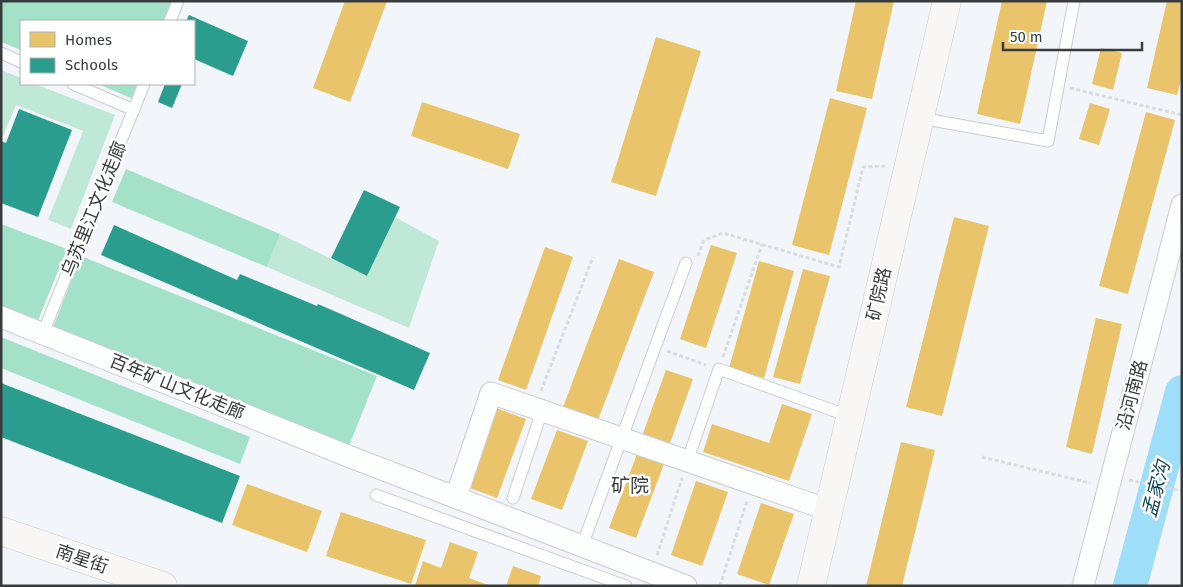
<svg xmlns="http://www.w3.org/2000/svg" width="1183" height="587" font-family="'Fira Sans','Noto Sans SC',sans-serif">
<style>
.green{fill:#c0e8d7}
.forest{fill:#a3e1c8}
.homes{fill:#e9c46a}
.schools{fill:#2a9d8f}
.lines{fill:none;stroke-linecap:round;stroke-linejoin:round}
.river{stroke:#9edef8;stroke-width:34}
.lane-casing{stroke:#cacdd1;stroke-width:13}
.street-casing{stroke:#cacdd1;stroke-width:23}
.secondary-casing{stroke:#cacdd1;stroke-width:29}
.path{stroke:#dbdcde;stroke-width:3;stroke-dasharray:4 2.5;stroke-linecap:butt}
.lane{stroke:#fdfefe;stroke-width:11}
.street{stroke:#fdfefe;stroke-width:21}
.secondary{stroke:#f9f7f5;stroke-width:28}
.labels{text-anchor:middle;dominant-baseline:central;stroke-width:5;stroke-linejoin:round;paint-order:stroke}
.street-label{font-size:18px;fill:#393c3f;stroke:#fff}
.neighbourhood-label{font-size:19px;fill:#393c3f;stroke:#fff}
.water-label{font-size:19px;font-style:italic;fill:#0f4456;stroke:#fff}
</style>
<rect width="100%" height="100%" fill="#f2f6fa"/>
<!-- green -->
<path class="green" d="M1 70 21 78V84H35L115 115 71 229 48 220 83 131 16 105 3 136H1Z
M395 217 439 241 409 328 267 267 280 234 367 276Z"/>
<!-- forest -->
<path class="forest" d="M1 1H175L167 21H21V50L1 42Z
M98 84H140L133 99Z
M126 169 280 234 267 267 112 202Z
M1 224 67 249 37 323 1 309Z
M81 256 377 376 347 451 52 330Z
M1 337 250 437 240 464 1 368Z"/>
<!-- homes -->
<path class="homes" d="M345 1H387L350 102 313 88Z
M856 1H894L872 99 836 91Z
M1002 1H1047L1020 124 977 114Z
M1167 1H1182V76L1177 95 1147 88Z
M656 37 701 51 656 196 611 182Z
M1101 48 1122 53 1113 90 1092 84Z
M830 98 867 108 829 255 792 245Z
M422 102 520 134 508 169 411 136Z
M1090 103 1110 109 1099 145 1079 139Z
M1146 112 1175 120 1128 294 1099 286Z
M954 217 989 226 942 416 906 407Z
M711 245 737 253 706 348 680 339Z
M545 247 573 257 526 390 498 380Z
M619 259 654 272 598 420 563 407Z
M759 261 794 271 764 378 729 368Z
M803 269 830 276 800 384 773 377Z
M1096 318 1122 324 1092 454 1066 447Z
M666 370 693 379 669 446 642 436Z
M782 404 812 414 789 481 703 452 712 424 769 443Z
M496 408 526 419 497 498 467 487Z
M557 430 588 441 562 510 531 499Z
M901 442 935 450 902 586H866Z
M637 454 664 464 636 538 609 528Z
M696 481 728 492 702 566 671 555Z
M247 484 322 511 307 552 232 525Z
M761 503 794 514 769 585 737 574Z
M341 512 426 540 411 584 326 556Z
M450 542 478 552 469 578 491 586H415L423 561 441 568Z
M513 566 541 576 538 586H506Z"/>
<!-- schools -->
<path class="schools" d="M189 15 248 41 233 76 194 59V21H186Z
M165 84H182L172 108 158 102Z
M19 109 72 130 38 217 1 203V141L6 143Z
M364 190 400 207 367 276 331 258Z
M114 225 237 280 240 274 317 306 318 304 430 353 414 390 101 255Z
M1 383 240 476 222 523 1 437Z"/>
<g class="lines">
<!-- river -->
<path class="river" d="M1130 586 1182 392"/>
<!-- lane casing -->
<g class="lane-casing">
<path id="lane" d="M170 21 178 1
M1 53 21 62
M73 84 134 110
M920 118 1048 141 1074 1
M43 333 144 84
M687 462 719 369 851 417
M376 495 626 586
M513 498 542 411
M582 546 686 263"/>
</g>
<!-- street casing -->
<g class="street-casing">
<path id="street" d="M1 317 353 458 686 586
M456 497 491 393 829 510
M1083 586 1182 205"/>
</g>
<!-- secondary casing -->
<g class="secondary-casing">
<path id="secondary" d="M1 531 163 586
M811 586 947 1"/>
</g>
<!-- path -->
<path class="path" d="M1070 88 1182 115
M698 256 704 240 723 233 839 267 863 167 886 166
M667 351 706 365
M723 357 762 244
M541 391 593 257
M982 457 1090 483
M1129 480 1182 491
M657 555 682 478
M720 586 747 501"/>
<!-- lane -->
<use href="#lane" class="lane"/>
<!-- street -->
<use href="#street" class="street"/>
<!-- secondary -->
<use href="#secondary" class="secondary"/>
</g>
<g class="labels">
<!-- street labels -->
<g class="street-label">
<text transform="translate(94 209) rotate(-68)">乌苏里江文化走廊</text>
<text transform="translate(879 294) rotate(-77)">矿院路</text>
<text transform="translate(177 387) rotate(22)">百年矿山文化走廊</text>
<text transform="translate(1132 395) rotate(-75)">沿河南路</text>
<text transform="translate(82 559) rotate(19)">南星街</text>
</g>
<!-- neighbourhood labels -->
<g class="neighbourhood-label">
<text x="630" y="485">矿院</text>
</g>
<!-- water labels -->
<g class="water-label">
<text transform="translate(1156 489) rotate(-75)">孟家沟</text>
</g>
</g>
<!-- border -->
<rect width="1183" height="587" fill="none" stroke="#393c3f" stroke-width="5"/>
<!-- legend -->
<rect x="20" y="20" width="175" height="65" fill="#ffffff" stroke="#b0b1b2"/>
<rect x="30" y="32" width="25" height="15" fill="#e9c46a" stroke="#b0b1b2"/>
<text x="65" y="45" font-size="15" fill="#393c3f">Homes</text>
<rect x="30" y="58" width="25" height="15" fill="#2a9d8f" stroke="#b0b1b2"/>
<text x="65" y="70" font-size="15" fill="#393c3f">Schools</text>
<!-- scale -->
<path d="M1003 42v8h139v-8" fill="none" stroke="#393c3f" stroke-width="2.5"/>
<text x="1010" y="42" font-size="15" fill="#393c3f" stroke="#ffffff" stroke-width="4" paint-order="stroke">50 m</text>
</svg>
